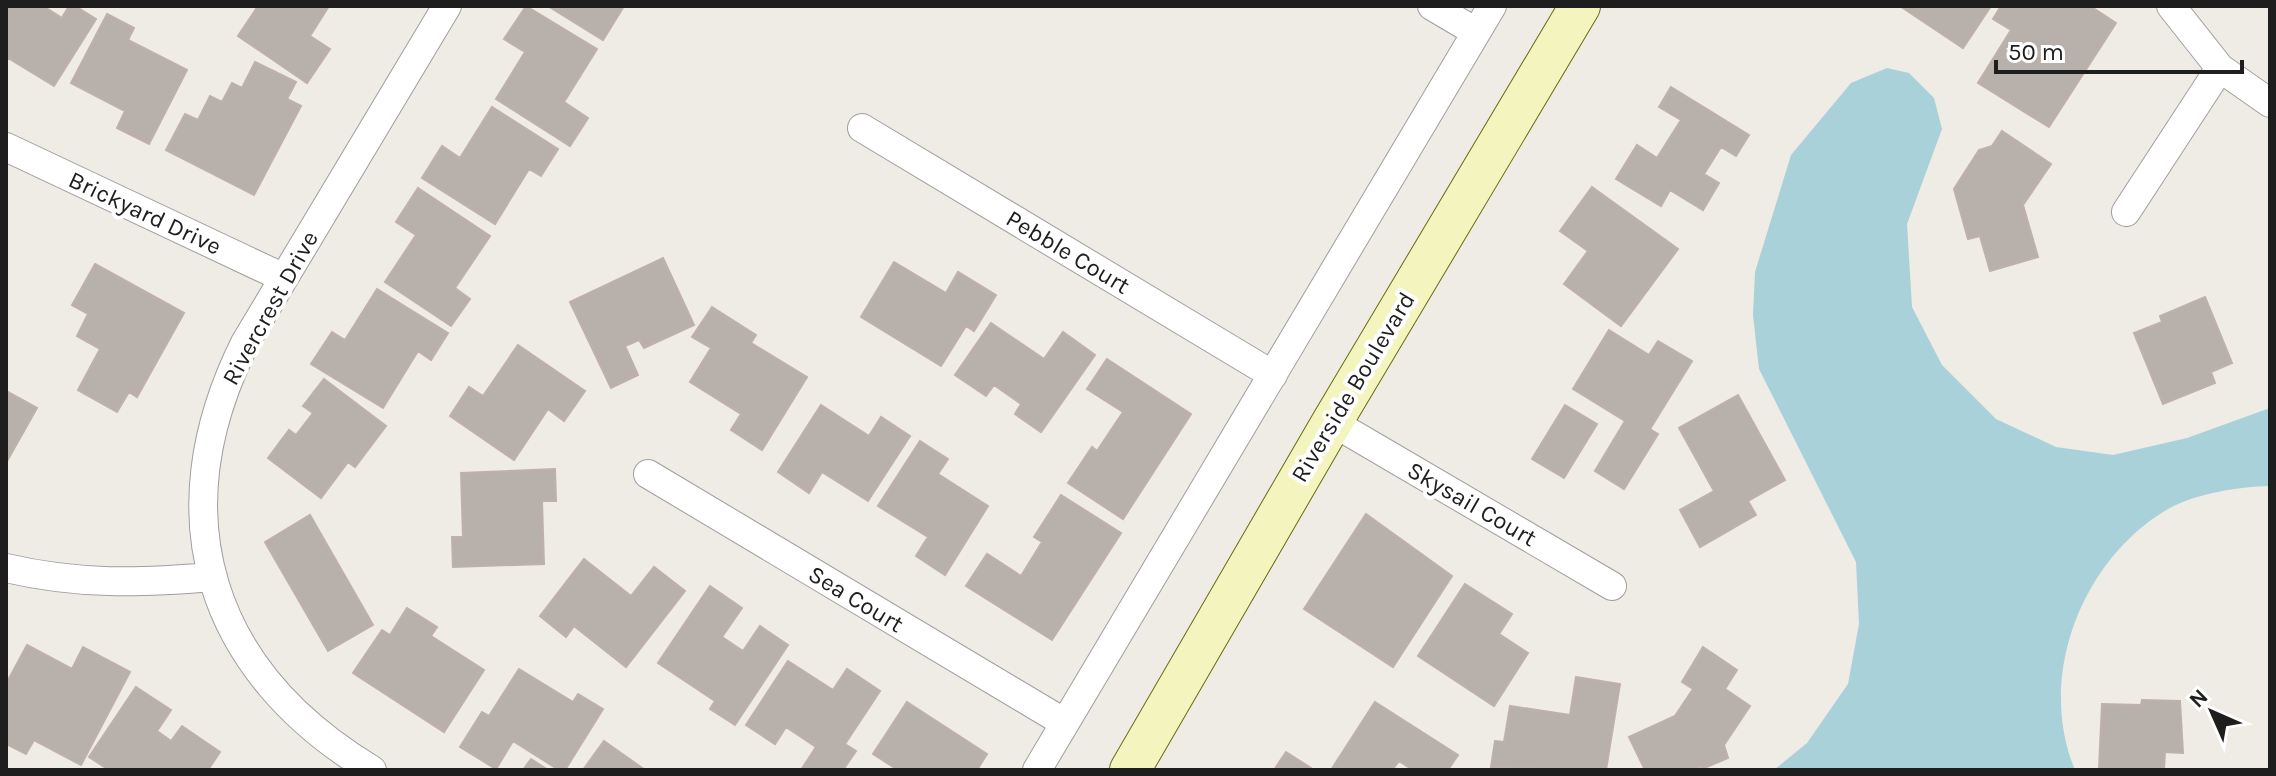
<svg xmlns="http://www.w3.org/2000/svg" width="2276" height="776" font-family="Karla,sans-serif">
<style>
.water{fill:#a9d1d9}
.building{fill:#b8b0ab;stroke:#bfb1a9;stroke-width:2}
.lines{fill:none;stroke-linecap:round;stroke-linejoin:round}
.minor-casing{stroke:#9f9f9f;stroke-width:30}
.secondary-casing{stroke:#686d0e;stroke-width:42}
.minor{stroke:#fff;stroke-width:28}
.secondary{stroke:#f4f4be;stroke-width:40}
.labels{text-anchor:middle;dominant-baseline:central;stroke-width:8;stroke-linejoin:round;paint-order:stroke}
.street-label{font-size:24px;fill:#1e1e1e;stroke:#fff}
</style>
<rect width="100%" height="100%" fill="#efebe5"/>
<!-- water -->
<path class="water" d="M1887 68 1909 73 1934 98 1942 129 1907 224 1912 307 1942 365 1996 419 2056 447 2113 455 2187 438 2270 408V486C2238 487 2197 493 2168 509 2082 559 2036 677 2075 770H1774L1807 743 1848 684 1859 624 1856 562 1759 369 1753 315 1755 272 1791 155 1851 83Z"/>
<!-- building -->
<path class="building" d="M6 6H43L62 18 69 6H75L96 19 54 86 8 58 6 61Z
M258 6H329L310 36 330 49 307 83 238 36Z
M526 6 597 49 564 102 588 118 570 146 496 99 525 52 504 39Z
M548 6H624L603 40Z
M1900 6H1991L1963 48Z
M2001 6H2090L2116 23 2049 127 1978 83 2011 30 1993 19Z
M107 14 134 28 128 40 187 70 149 144 117 128 125 111 71 83Z
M255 62 296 82 287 99 301 106 254 195 166 150 185 114 198 120 210 96 222 102 232 83 242 88Z
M1671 87 1749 135 1736 156 1721 147 1704 174 1719 183 1703 210 1670 190 1661 206 1616 179 1637 145 1657 158 1681 120 1659 107Z
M492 107 558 149 541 176 529 169 495 224 422 178 442 146 460 158Z
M2002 131 2051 164 2023 205 2038 257 1990 271 1980 236 1968 239 1954 189 1979 150 1992 146Z
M1592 187 1678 249 1621 326 1564 284 1588 251 1560 231Z
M418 188 490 236 455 288 470 299 451 326 385 282 416 235 396 222Z
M663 258 694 325 644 348 639 340 625 346 638 375 611 388 570 302Z
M894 262 946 293 958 272 996 295 974 331 966 326 941 366 861 317Z
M95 264 184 313 137 397 129 392 117 412 78 390 100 349 77 336 88 314 72 305Z
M377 289 448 333 431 360 418 351 383 408 311 364 332 332 345 340Z
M2205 297 2232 363 2211 372 2215 383 2163 404 2134 333 2162 322 2160 316Z
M712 307 756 335 751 343 807 377 762 450 731 430 741 414 690 382 711 348 692 337Z
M991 323 1044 359 1063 332 1095 355 1041 432 1015 414 1021 404 994 385 986 396 955 375Z
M1609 330 1649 355 1658 341 1692 361 1650 429 1658 434 1624 489 1595 471 1625 421 1573 389Z
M518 345 585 391 564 421 548 409 514 460 450 416 469 387 483 396Z
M1107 359 1191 414 1123 519 1068 483 1092 447 1097 451 1123 412 1087 389Z
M324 379 386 426 355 467 348 462 321 498 268 458 289 430 296 435 313 413 303 406Z
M6 391 37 408 6 463Z
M1738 395 1785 480 1748 501 1756 515 1700 547 1680 510 1714 491 1679 428Z
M821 405 869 436 881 417 910 436 868 501 822 472 809 493 778 472Z
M1565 405 1597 424 1564 478 1532 459Z
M920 441 948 459 938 474 988 506 945 575 916 556 928 537 878 506Z
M555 469 556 501H542L544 564 453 567 452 537H463L461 473Z
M1061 495 1121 533 1052 640 966 586 987 554 1021 576 1042 542 1034 537Z
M1366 514 1452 576 1393 667 1304 609Z
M310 515 373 625 328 651 265 542Z
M584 559 631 596 654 567 685 591 626 667 574 626 566 637 540 616Z
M1465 584 1512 614 1499 634 1528 653 1494 706 1418 656Z
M710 586 742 608 722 637 743 651 760 626 788 645 735 725 710 709 715 701 658 663Z
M407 608 437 627 431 636 484 670 444 732 353 673 382 630 390 635Z
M27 645 72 669 83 647 130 672 81 765 34 740 26 754 6 744V684Z
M1703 647 1737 670 1725 689 1750 706 1724 745 1728 758 1702 769 1701 766 1692 770H1645L1629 737 1675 716 1693 689 1682 682Z
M788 661 833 690 847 669 880 691 845 744 856 751 843 770H801L816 747 786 727 775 744 746 725Z
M519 669 573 702 578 694 603 709 565 770H559L513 741 496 769 460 747 482 712 489 716Z
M1576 677 1620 684 1606 770 1491 767 1495 741 1504 742 1510 706 1570 715Z
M136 687 171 710 157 731 171 741 182 726 220 752 208 770H109L89 757Z
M2142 700 2180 701 2183 753 2165 752 2164 770 2099 769 2102 704 2141 705Z
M907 702 987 754 977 770H898L873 754Z
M1375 702 1458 755 1448 770H1413L1399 761 1392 770H1331Z
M604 741 645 770H583Z
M1286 752 1314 770H1274Z
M531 759 548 770H523Z"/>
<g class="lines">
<!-- minor casing -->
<g class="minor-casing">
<path id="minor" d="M1432 6 1476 32
M2171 6 2220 68 2270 103
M862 128 1273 375
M6 147 284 278
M2126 212 2220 68
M1332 422 1612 586
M648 474 1065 723
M6 568C79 585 139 583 213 577
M372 770C208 671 159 516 245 343L447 6
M1037 770 1492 6"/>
</g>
<!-- secondary casing -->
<g class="secondary-casing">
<path id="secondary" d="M1130 770 1332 422 1580 6"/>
</g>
<!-- minor -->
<use href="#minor" class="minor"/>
<!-- secondary -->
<use href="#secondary" class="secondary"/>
</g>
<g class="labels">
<!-- street labels -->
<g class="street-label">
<text transform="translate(145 213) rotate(25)">Brickyard Drive</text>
<text transform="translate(1068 252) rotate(31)">Pebble Court</text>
<text transform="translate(270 308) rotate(-61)">Rivercrest Drive</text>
<text transform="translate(1353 387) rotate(-59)">Riverside Boulevard</text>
<text transform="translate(1472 504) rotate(30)">Skysail Court</text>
<text transform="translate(856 599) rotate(31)">Sea Court</text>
</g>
</g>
<!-- border -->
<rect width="2276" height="776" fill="none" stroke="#1e1e1e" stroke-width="16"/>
<!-- north arrow -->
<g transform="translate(2212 712) rotate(315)" stroke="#ffffff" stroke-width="6" paint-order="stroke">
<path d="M0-6L14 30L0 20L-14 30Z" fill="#1e1e1e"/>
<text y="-12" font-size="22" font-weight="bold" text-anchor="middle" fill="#1e1e1e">N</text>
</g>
<!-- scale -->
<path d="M1996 60v12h246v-12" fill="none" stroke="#1e1e1e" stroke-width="4"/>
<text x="2008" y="60" font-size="24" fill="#1e1e1e" stroke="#ffffff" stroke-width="6" paint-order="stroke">50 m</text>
</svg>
